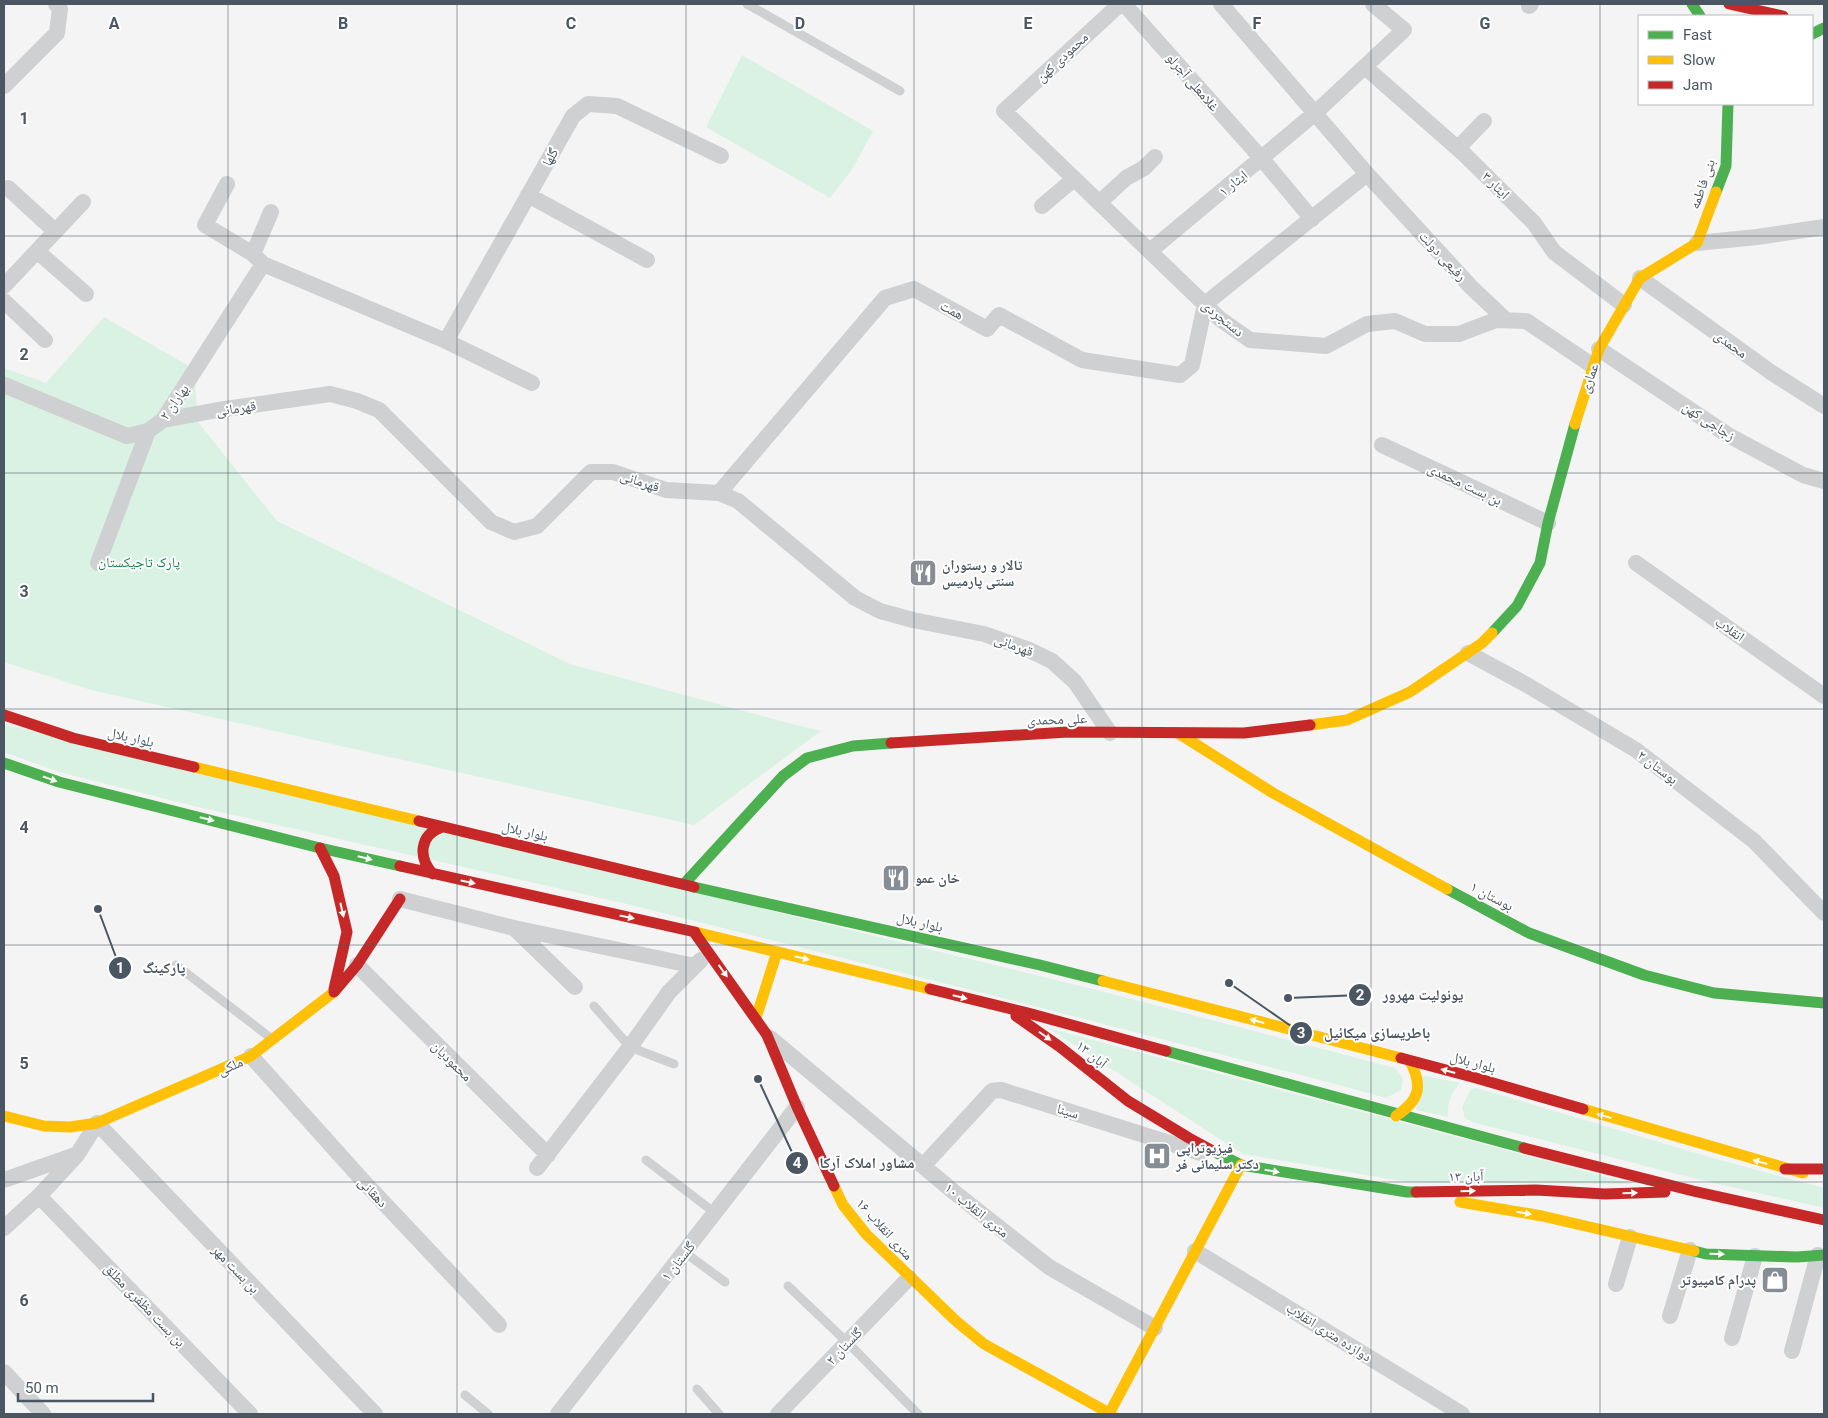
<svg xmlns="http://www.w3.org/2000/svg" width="1828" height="1418" font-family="Roboto,'Noto Naskh Arabic',sans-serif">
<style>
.green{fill:#d9f2e3}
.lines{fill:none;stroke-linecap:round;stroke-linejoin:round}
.lane{stroke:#ced0d2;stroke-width:9}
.street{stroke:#ced0d2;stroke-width:16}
.fast{stroke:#4caf50;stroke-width:11}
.slow{stroke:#ffc107;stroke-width:11}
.jam{stroke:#c62828;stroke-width:11}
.oneway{fill:#f6fbf6}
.grid{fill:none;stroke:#4a5661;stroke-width:1;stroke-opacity:0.55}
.labels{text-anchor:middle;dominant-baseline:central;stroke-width:4;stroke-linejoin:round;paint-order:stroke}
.street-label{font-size:14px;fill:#4a5661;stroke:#fff}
.park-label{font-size:14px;fill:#17864f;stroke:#fff}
.poi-label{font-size:14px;font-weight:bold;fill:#4a5661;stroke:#fff;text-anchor:start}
.grid-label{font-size:16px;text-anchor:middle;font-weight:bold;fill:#4a5661;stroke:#fff;stroke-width:4;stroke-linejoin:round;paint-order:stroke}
.leader{fill:none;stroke:#4a5661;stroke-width:2}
.callout-dot{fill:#4a5661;stroke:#fff;stroke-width:2}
.mark-label{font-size:15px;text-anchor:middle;font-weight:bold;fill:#fff}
.callout-label{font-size:15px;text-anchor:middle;font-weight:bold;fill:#4a5661;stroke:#fff;stroke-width:4;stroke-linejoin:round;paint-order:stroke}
</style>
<rect width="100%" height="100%" fill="#f4f4f4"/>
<!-- green -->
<path class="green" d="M742 55 873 131 853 168 830 198 706 127Z
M104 317 194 369 198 422 277 521 570 664 781 721 821 731 694 825 91 690 4 662V368L46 383Z
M4 724 1097 990 1395 1068 1403 1079 1401 1090 1386 1098 1313 1078 987 994 623 903 198 807 59 772 4 752Z
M1048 1028 1633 1184 1407 1182 1243 1154Z
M1421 1075 1460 1083C1451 1093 1447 1103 1448 1117L1416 1110Z
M1477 1088 1716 1159 1824 1188V1208L1697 1179 1475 1123 1465 1118 1462 1107 1471 1089Z"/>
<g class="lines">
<!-- lane -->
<path class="lane" d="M747 4 900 91
M176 965 272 1039
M594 1006 630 1047 674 1064
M646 1160 715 1213
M684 1252 725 1282
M788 1286 848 1343 918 1414
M697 1389 719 1414
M465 1395 488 1414"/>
<!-- street -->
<path class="street" d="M1120 4 1004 111 1220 319 1250 340 1326 346 1367 324 1395 321 1425 334H1459L1496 320 1526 321 1593 366
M1124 4 1262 159 1312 219
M1221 4 1367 174 1472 288 1506 320
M1529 6 1531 4
M1365 67 1464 154 1534 223 1554 252 1624 305
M4 86 57 33 60 9 56 4
M1458 148 1484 121
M227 184 205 225 253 254 263 264 446 341 532 383
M8 188 55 231
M528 195 647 260
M1099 203 1126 178 1144 168 1155 157
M1042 206 1074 179
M1697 243 1757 237 1824 227
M37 251 86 294
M1150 251 1314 114 1404 30 1373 4
M253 254 271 212
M1640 278 1772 373 1824 406
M4 286 83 202
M4 301 45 340
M446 341 573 116 588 104 617 106 721 156
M1599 349 1728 435 1803 475 1824 481
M4 385 127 436 148 431 163 420 263 264
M163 420 218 410 330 394 357 401 379 410 491 522 514 532 537 526 591 472H613L666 490 719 493 738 501 855 598 880 611 913 620 984 634 1027 649 1052 661 1075 682 1110 733
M1382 445 1548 523
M719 493 885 298 914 289 987 329 999 315 1082 360 1180 375 1192 365 1205 304 1367 174
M98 563 148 431
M1636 563 1824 696
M1468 653 1527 685 1636 750 1754 841 1824 913
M400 899 514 928 695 966
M514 928 575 987
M357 965 548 1155
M770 1038 954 1192 1049 1267 1155 1328
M251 1056 365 1183 499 1325
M923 1166 992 1091 1001 1090 1201 1153
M537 1168 630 1047 669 992 701 960
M4 1180 75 1155
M39 1196 250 1414
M4 1228 39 1196 77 1155 97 1123 375 1414
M1195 1251 1462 1414
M1616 1284 1630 1237
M1670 1316 1690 1250
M1732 1338 1755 1256
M1792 1351 1818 1255
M4 1372 43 1414
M558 1414 797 1107
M778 1414 909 1278"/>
<!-- fast -->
<path class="fast" d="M1692 4 1700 16
M1812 34 1824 28
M1716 192 1726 166 1728 104
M1492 633 1517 606 1540 563 1548 523 1575 424
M4 763 59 782 320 848 400 866
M684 884 783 776 807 758 853 746 891 743
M694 887 1040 965 1103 981
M1447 889 1529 933 1644 975 1714 993 1824 1003
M1166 1051 1524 1148
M1213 1151 1241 1165 1407 1192H1416
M1694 1251 1706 1254 1797 1257 1824 1255"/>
<!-- slow -->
<path class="slow" d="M1575 424 1599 349 1640 278 1697 243 1716 192
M1310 725 1347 720 1410 692 1482 643 1492 633
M1178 733 1273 793 1447 889
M194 767 419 821
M695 932 930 989
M1103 981 1401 1058
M756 1018 777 952
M1583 1109 1803 1173
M4 1116 44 1126 70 1127 97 1123 251 1056 334 992
M1396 1116C1420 1100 1423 1086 1410 1061
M834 1186 843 1205 866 1234 956 1321 984 1344 1111 1414
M1460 1202 1542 1216 1694 1251
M1109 1414 1241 1165"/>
<!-- jam -->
<path class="jam" d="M1729 4 1783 16
M4 715 73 738 194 767
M891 743 1068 732 1244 733 1310 725
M419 821 694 887
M320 848 334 876 347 932 334 989
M400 866 695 932
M433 874C418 858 419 835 442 827
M694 932 767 1035 797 1107 834 1186
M930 989 1028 1013 1166 1051
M334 992 357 965 400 899
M1016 1016 1060 1047 1128 1101 1189 1138 1213 1151
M1401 1058 1476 1078 1583 1109
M1524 1148 1693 1191 1824 1220
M1785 1169H1824
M1416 1192 1536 1190 1605 1194 1665 1192"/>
</g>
<!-- one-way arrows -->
<defs><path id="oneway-solid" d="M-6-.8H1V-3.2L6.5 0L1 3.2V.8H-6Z" transform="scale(1.25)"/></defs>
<g class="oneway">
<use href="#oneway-solid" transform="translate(50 779) rotate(19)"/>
<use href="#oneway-solid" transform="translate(207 819) rotate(14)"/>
<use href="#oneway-solid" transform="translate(365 858) rotate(14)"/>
<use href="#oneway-solid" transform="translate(468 882) rotate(12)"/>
<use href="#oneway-solid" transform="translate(342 910) rotate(77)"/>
<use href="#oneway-solid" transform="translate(627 917) rotate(12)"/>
<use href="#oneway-solid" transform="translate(802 958) rotate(14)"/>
<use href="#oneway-solid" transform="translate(723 971) rotate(54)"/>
<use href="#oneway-solid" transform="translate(960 997) rotate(14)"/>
<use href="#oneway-solid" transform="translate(1257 1021) rotate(-165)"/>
<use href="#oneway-solid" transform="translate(1045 1036) rotate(35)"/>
<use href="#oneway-solid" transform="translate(1448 1071) rotate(-165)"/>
<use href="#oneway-solid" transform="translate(1604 1116) rotate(-164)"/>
<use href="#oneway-solid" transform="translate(1760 1162) rotate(-164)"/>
<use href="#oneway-solid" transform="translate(1272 1171) rotate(10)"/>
<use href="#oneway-solid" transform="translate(1468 1191) rotate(-1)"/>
<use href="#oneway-solid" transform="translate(1630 1193) rotate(-2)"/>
<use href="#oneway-solid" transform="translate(1524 1213) rotate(10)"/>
<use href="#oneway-solid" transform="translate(1717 1254) rotate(2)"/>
</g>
<!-- grid -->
<path class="grid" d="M228 4V1414M457 4V1414M686 4V1414M914 4V1414M1142 4V1414M1371 4V1414M1600 4V1414M4 236H1824M4 473H1824M4 709H1824M4 945H1824M4 1182H1824"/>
<!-- icons -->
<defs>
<g id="restaurant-square" transform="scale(1.4375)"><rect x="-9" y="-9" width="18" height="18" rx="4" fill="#868d94" stroke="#fff"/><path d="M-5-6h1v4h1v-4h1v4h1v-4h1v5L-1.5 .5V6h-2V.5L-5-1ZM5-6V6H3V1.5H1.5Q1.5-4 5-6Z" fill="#fff"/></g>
<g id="hospital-square" transform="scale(1.4375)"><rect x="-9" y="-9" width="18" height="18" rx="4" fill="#868d94" stroke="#fff"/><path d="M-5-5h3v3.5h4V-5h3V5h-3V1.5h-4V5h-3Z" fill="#fff"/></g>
<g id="shop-square" transform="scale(1.4375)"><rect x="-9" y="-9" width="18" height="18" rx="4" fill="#868d94" stroke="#fff"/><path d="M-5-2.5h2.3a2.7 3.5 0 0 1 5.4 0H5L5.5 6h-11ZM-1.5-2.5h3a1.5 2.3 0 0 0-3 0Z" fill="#fff"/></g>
</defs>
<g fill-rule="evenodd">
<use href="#restaurant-square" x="923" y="573"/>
<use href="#restaurant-square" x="896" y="878"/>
<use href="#hospital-square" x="1157" y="1156"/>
<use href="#shop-square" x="1775" y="1280"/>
</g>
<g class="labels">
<!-- street labels -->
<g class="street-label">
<text transform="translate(1062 57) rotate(-43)">محمودی کهن</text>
<text transform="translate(1193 82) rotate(49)">غلامعلی آجرلو</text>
<text transform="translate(550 157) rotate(-61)">گلها</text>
<text transform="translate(1233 183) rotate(-39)">۱ ایثار</text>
<text transform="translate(1702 184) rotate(-71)">بنی فاطمه</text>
<text transform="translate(1496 185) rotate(45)">ایثار ۳</text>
<text transform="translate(1443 256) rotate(47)">رفیعی دولت</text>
<text transform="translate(952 310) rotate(29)">همت</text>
<text transform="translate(1223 318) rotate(39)">دستجردی</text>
<text transform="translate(1731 344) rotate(36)">محمدی</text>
<text transform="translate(1589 378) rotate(-71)">عماری</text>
<text transform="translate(174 402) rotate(-55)">بهاران ۲</text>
<text transform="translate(236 408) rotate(-8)">قهرمانی</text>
<text transform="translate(1709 421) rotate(33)">زجاجی کهن</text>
<text transform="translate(640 481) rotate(19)">قهرمانی</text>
<text transform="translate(1465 484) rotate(25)">بن بست محمدی</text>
<text transform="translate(1730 629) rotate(35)">انقلاب</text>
<text transform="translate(1014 645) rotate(21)">قهرمانی</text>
<text transform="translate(1057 719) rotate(-2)">علی محمدی</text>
<text transform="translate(131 737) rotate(13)">بلوار بلال</text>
<text transform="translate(1658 767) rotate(37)">بوستان ۲</text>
<text transform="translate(525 831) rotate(13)">بلوار بلال</text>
<text transform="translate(1492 896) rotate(28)">بوستان ۱</text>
<text transform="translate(920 922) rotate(13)">بلوار بلال</text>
<text transform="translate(1092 1054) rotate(39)">۱۳ آبان</text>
<text transform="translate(452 1061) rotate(45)">محمودیان</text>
<text transform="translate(1473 1062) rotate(15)">بلوار بلال</text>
<text transform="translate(230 1066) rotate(-24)">ملکی</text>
<text transform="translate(1068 1111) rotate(17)">سینا</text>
<text transform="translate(1466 1176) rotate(-1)">۱۳ آبان</text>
<text transform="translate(373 1192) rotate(47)">دهقانی</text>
<text transform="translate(977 1210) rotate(39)">۱۰ متری انقلاب</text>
<text transform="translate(885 1229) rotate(48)">۱۶ متری انقلاب</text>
<text transform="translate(678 1261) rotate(-52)">گلستان ۱</text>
<text transform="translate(236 1269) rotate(46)">بن بست مهر</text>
<text transform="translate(145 1305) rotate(46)">بن بست مظفری مطلق</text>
<text transform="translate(1329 1332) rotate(32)">دوازده متری انقلاب</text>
<text transform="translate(844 1346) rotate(-46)">گلستان ۲</text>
</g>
<!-- park labels -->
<g class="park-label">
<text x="139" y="562">پارک تاجیکستان</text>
</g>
<!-- poi labels -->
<g class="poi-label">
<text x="942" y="565">تالار و رستوران<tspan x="942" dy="16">سنتی پارمیس</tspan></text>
<text x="915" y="878">خان عمو</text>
<text x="1176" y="1148">فیزیوتراپی<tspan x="1176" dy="16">دکتر سلیمانی فر</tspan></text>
<text x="1756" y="1280" text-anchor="end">پدرام کامپیوتر</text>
</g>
</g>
<g class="grid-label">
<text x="114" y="29">A</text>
<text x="343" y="29">B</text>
<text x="571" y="29">C</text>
<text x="800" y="29">D</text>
<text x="1028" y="29">E</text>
<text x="1257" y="29">F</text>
<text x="1485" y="29">G</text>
<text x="24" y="124">1</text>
<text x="24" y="360">2</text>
<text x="24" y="597">3</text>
<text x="24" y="833">4</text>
<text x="24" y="1069">5</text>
<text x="24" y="1306">6</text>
</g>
<!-- callouts -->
<path class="leader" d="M98 909L120 968M1288 998L1360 995M1229 983L1301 1033M758 1079L797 1163"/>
<g class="callout-dot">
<circle cx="98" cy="909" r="5"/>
<circle cx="1288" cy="998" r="5"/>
<circle cx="1229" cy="983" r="5"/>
<circle cx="758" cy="1079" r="5"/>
<circle cx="120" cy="968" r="12"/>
<circle cx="1360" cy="995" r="12"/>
<circle cx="1301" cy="1033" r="12"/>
<circle cx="797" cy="1163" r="12"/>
</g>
<g class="mark-label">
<text x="120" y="973">1</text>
<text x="1360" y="1000">2</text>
<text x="1301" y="1038">3</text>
<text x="797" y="1168">4</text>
</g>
<g class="callout-label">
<text x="164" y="973">پارکینگ</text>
<text x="1423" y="1000">یونولیت مهرور</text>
<text x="1377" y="1038">باطریسازی میکائیل</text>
<text x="867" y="1168">مشاور املاک آرکا</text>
</g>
<!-- border -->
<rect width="1828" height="1418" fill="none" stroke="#4a5661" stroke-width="10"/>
<!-- legend -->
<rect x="1638" y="15" width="175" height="90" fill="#ffffff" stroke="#b7bbc0"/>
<rect x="1648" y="31" width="25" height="8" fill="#4caf50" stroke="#b7bbc0"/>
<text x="1683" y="40" font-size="15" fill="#4a5661">Fast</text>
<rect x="1648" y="56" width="25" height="8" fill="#ffc107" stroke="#b7bbc0"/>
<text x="1683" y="65" font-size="15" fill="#4a5661">Slow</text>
<rect x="1648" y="81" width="25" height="8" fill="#c62828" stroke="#b7bbc0"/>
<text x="1683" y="90" font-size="15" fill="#4a5661">Jam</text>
<!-- scale -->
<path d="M18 1393v8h135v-8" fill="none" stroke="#4a5661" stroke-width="2.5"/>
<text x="25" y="1393" font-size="15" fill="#4a5661" stroke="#ffffff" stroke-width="4" paint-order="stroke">50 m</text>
</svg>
